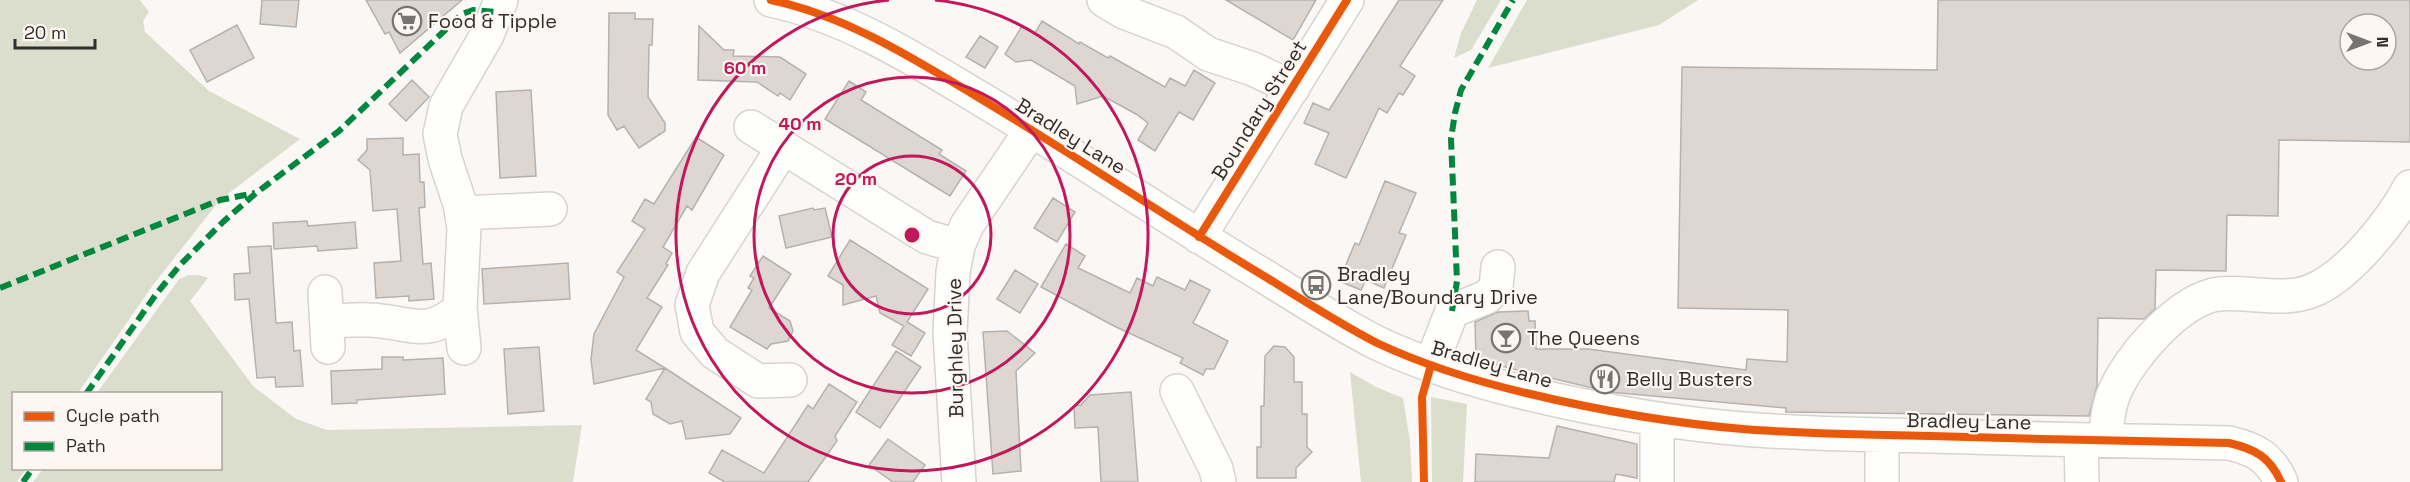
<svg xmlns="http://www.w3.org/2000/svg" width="2410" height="482" font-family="'Space Grotesk',sans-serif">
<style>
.green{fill:#dbdecd}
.building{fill:#ded6d1;stroke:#b4b1af;stroke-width:1.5;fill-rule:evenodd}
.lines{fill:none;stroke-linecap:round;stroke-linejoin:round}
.minor-casing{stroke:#d6d3d1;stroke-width:36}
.minor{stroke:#fefefd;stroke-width:33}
.quiet{stroke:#00873e;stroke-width:6;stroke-dasharray:12 6;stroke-linecap:butt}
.cycleway-casing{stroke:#fef6f1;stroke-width:11}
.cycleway{stroke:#e8590c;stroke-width:8}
.ring{fill:none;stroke:#c2185b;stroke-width:3}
.labels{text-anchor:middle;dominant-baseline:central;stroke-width:4.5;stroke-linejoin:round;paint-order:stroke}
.poi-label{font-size:20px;fill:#302d2c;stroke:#fef6f1;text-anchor:start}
.street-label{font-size:20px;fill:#302d2c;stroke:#fef6f1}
.centre{fill:#c2185b;stroke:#fef6f1;stroke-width:3}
.ring-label{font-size:18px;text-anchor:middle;font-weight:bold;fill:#c2185b;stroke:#fef6f1;stroke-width:4.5;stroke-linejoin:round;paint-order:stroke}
</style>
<rect width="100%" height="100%" fill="#fbf7f4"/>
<!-- green -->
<path class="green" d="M0 0H140L149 12 143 21 145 32 209 91 300 139 220 200 153 285 78 393 14 394V468L26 469 17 482H0Z
M1477 0H1501L1471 50 1454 58 1461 33Z
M1527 0H1698L1659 25 1488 68Z
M189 275H199L208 278 190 301 253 386 296 419 327 430 582 425 573 482H33L43 469 220 468V394L97 393 179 279Z
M1350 372 1376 387 1403 398 1410 441 1412 482H1361Z
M1431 397 1467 404 1463 482H1432Z"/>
<!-- building -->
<path class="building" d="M262 0H299L296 27 260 24Z
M366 0H462L400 53 389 32 385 34Z
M1226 0H1316L1293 40Z
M1399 0H1443L1400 66 1415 76 1403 95 1399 93 1387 113 1379 108 1346 178 1315 164 1329 133 1304 123 1313 103 1329 110Z
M1938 0H2410V142L2279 140 2278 216 2227 215 2226 271 2156 270 2155 309 2144 319 2098 318 2097 386 2089 416 1786 412V408L1609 392 1476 360 1475 322 1498 312 1528 311 1529 321H1535L1536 349H1588L1746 370 1747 359 1787 362 1788 310 1678 308 1682 67 1937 70ZM2350 24H2386V60H2350Z
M609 13H635V19H653L652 45H649L648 97 665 123V131L639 148 624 126 617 130 608 115Z
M1042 21 1079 44 1080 42 1108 58 1110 56 1165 87 1170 78 1185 86 1194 70 1215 83 1193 120 1179 112 1155 151 1138 140 1148 123 1136 114 1103 96 1077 104 1075 86 1031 60 1016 62 1005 54 1022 26 1035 33Z
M237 25 254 58 207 82 190 50Z
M699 26 724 50H734L733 56 780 57 806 74 790 100 780 93 778 96 757 82 698 80Z
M980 36 998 47 985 68 966 57Z
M412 80 429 97 406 121 389 104Z
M849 81 866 92 861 100 942 150 939 154 966 171 950 196 825 119Z
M531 90 536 176 500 178 496 92Z
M696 137 724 155 692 210 687 206 663 247 672 253 666 264 668 265 647 298 662 307 636 350 665 368 594 384 591 359 594 334 624 277 617 272 645 229 632 221 645 199 654 204Z
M403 138V155L419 154 420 182H424L425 207 419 208 423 264 431 263 434 299 409 301V296L376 298 374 263 401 261 397 209 373 211 370 170 358 160 367 150V139Z
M1385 181 1416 193 1399 233 1406 235 1384 288 1366 280 1361 290 1339 281 1355 243 1359 245Z
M1053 198 1075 212 1057 242 1034 228Z
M813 208 814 210 825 208 832 237 786 248 779 216Z
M307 221 308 226 355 222 357 248 318 251 317 246 274 249 273 223Z
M850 240 928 289 907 322 925 333 911 356 892 345 904 326 880 313 876 296 843 305V285L828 276Z
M1066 244 1085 256 1078 268 1130 293 1137 278 1153 286 1157 277 1185 290 1190 280 1210 290 1193 323 1228 341 1214 369H1206L1203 375 1180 363 1183 358 1114 326 1041 287Z
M271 246 276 323 292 322 294 351 300 350 303 386 276 387 275 377 257 378 249 299 235 300 234 274 250 273 248 247Z
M763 256 791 274 769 308 790 321 793 331 788 341 771 344 767 349 730 327 752 290 748 288 754 278 750 276Z
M568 263 570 299 484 304 482 269Z
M1015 270 1038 284 1020 313 997 299Z
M1007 331 1035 353 1016 371 1021 471 993 474 983 332Z
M1274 346 1285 347 1294 357V382H1302V414H1307V447L1312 452 1296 468V478H1257V447H1261V406H1264L1265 356Z
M539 347 544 411 508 414 504 349Z
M896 351 921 367 880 428 856 412Z
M382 357H403V360L443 358 445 394 357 400V403L332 404 331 371 382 369Z
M665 368 741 418 730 434 686 439 682 421 670 424 653 414 651 402 646 399Z
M829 384 857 402 835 436 837 441 808 482H725L709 473 722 450 764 473 808 405 813 409Z
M1131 392 1138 482H1101L1098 427 1075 428 1074 406 1081 405 1090 395Z
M1557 426 1637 444V478L1616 474 1614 482H1475L1476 454 1549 458Z
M888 439 925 465 913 482H893L869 465Z"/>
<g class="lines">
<!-- minor casing -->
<g class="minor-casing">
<path id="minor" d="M771 0C846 16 911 57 976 96 1075 155 1170 220 1269 279 1304 301 1340 324 1377 343 1424 365 1475 381 1526 393 1597 410 1670 423 1743 429 1805 434 1868 435 1931 436 2030 439 2130 441 2229 443 2255 449 2270 457 2281 482
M1104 0 1124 12 1176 32 1208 54 1253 69 1293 88
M751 127 927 237 958 246
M783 148 703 273 692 305 697 332 715 353 758 381 790 380
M462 213 550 209
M1199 237 1347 0
M325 292 328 347
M327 321C341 321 355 319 369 320 407 321 428 340 460 308
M464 348 460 308 464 228 460 204 445 159 440 134 446 106 487 35 501 0
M1431 365 1452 311 1487 297 1496 287 1498 267
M1177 391 1216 469 1219 482
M1657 419V482
M2081 440 2082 482
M2105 440C2107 424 2108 406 2115 391 2130 356 2180 299 2219 294 2248 291 2283 302 2311 291 2348 277 2392 221 2410 187
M959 482 950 333 953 272 958 246 967 225 1032 129
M1882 482V435"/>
</g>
<!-- minor -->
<use href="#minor" class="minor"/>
<!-- quiet -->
<path class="quiet" d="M0 288 220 200 255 193
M1452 311 1457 281 1451 139 1455 113 1461 90 1513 0
M86 394 157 293 180 265 223 222 256 193 339 131 462 14 473 10 496 12
M23 482 33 468"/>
<!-- cycleway casing -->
<g class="cycleway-casing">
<path id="cycleway" d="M771 0C846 16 911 57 976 96 1075 155 1170 220 1269 279 1304 301 1340 324 1377 343 1424 365 1475 381 1526 393 1597 410 1670 423 1743 429 1805 434 1868 435 1931 436 2030 439 2130 441 2229 443 2255 449 2270 457 2281 482
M1199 237 1347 0
M1424 482 1422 397 1431 365"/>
</g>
<!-- cycleway -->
<use href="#cycleway" class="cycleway"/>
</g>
<!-- distance rings -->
<g class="ring">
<circle cx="912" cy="235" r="79"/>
<circle cx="912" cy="235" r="158"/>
<path d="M935 0A236 236 0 1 1 889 0"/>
</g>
<!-- icons -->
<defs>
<g id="supermarket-ring" transform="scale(1.5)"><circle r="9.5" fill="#fef6f1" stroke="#777472" stroke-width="1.5"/><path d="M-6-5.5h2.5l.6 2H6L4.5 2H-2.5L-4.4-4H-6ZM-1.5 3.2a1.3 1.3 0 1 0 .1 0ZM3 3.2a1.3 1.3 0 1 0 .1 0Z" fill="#777472"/></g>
<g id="bus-ring" transform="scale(1.5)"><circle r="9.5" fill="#fef6f1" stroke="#777472" stroke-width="1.5"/><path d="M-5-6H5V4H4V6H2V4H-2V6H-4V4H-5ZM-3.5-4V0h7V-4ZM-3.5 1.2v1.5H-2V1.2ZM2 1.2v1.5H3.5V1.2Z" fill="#777472"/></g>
<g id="bar-ring" transform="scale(1.5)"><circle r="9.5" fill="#fef6f1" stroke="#777472" stroke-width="1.5"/><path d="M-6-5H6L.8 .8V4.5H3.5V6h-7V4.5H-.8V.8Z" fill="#777472"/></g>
<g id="restaurant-ring" transform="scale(1.5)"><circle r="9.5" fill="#fef6f1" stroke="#777472" stroke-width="1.5"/><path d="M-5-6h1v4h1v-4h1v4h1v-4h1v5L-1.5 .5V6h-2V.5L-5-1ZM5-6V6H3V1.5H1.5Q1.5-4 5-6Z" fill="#777472"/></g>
</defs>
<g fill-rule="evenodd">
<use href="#supermarket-ring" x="407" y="21"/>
<use href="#bus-ring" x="1316" y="285"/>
<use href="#bar-ring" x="1506" y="338"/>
<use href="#restaurant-ring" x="1605" y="379"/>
</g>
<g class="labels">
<!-- poi labels -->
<g class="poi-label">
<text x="428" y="21">Food &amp; Tipple</text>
<text x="1337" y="274">Bradley<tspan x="1337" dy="23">Lane/Boundary Drive</tspan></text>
<text x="1527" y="338">The Queens</text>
<text x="1626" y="379">Belly Busters</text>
</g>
<!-- street labels -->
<g class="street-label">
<text transform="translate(1259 110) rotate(-58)">Boundary Street</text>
<text transform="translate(1071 136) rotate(32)">Bradley Lane</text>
<text transform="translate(955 348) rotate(-91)">Burghley Drive</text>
<text transform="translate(1492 364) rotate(16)">Bradley Lane</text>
<text transform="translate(1969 421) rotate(1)">Bradley Lane</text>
</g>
</g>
<circle cx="912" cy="235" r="9" class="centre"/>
<g class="ring-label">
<text x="745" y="74">60 m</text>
<text x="800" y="130">40 m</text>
<text x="856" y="185">20 m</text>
</g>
<!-- legend -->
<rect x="12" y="392" width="210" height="78" fill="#fef6f1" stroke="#aca6a2" stroke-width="1.5"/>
<rect x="24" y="412" width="30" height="9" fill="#e8590c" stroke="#aca6a2" stroke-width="1.5"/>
<text x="66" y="422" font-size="18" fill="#302d2c">Cycle path</text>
<rect x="24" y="442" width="30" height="9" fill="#00873e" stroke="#aca6a2" stroke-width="1.5"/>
<text x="66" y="452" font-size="18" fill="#302d2c">Path</text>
<!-- north arrow -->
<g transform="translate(2368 42) rotate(90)"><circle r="28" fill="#fef6f1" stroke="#aca6a2" stroke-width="1.5"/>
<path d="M0-4.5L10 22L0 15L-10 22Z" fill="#777472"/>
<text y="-9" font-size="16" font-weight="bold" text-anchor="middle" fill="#302d2c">N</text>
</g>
<!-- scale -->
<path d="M15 39v9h80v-9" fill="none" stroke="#302d2c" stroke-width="3"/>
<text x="24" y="39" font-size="18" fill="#302d2c" stroke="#fef6f1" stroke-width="4.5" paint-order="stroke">20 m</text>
</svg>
